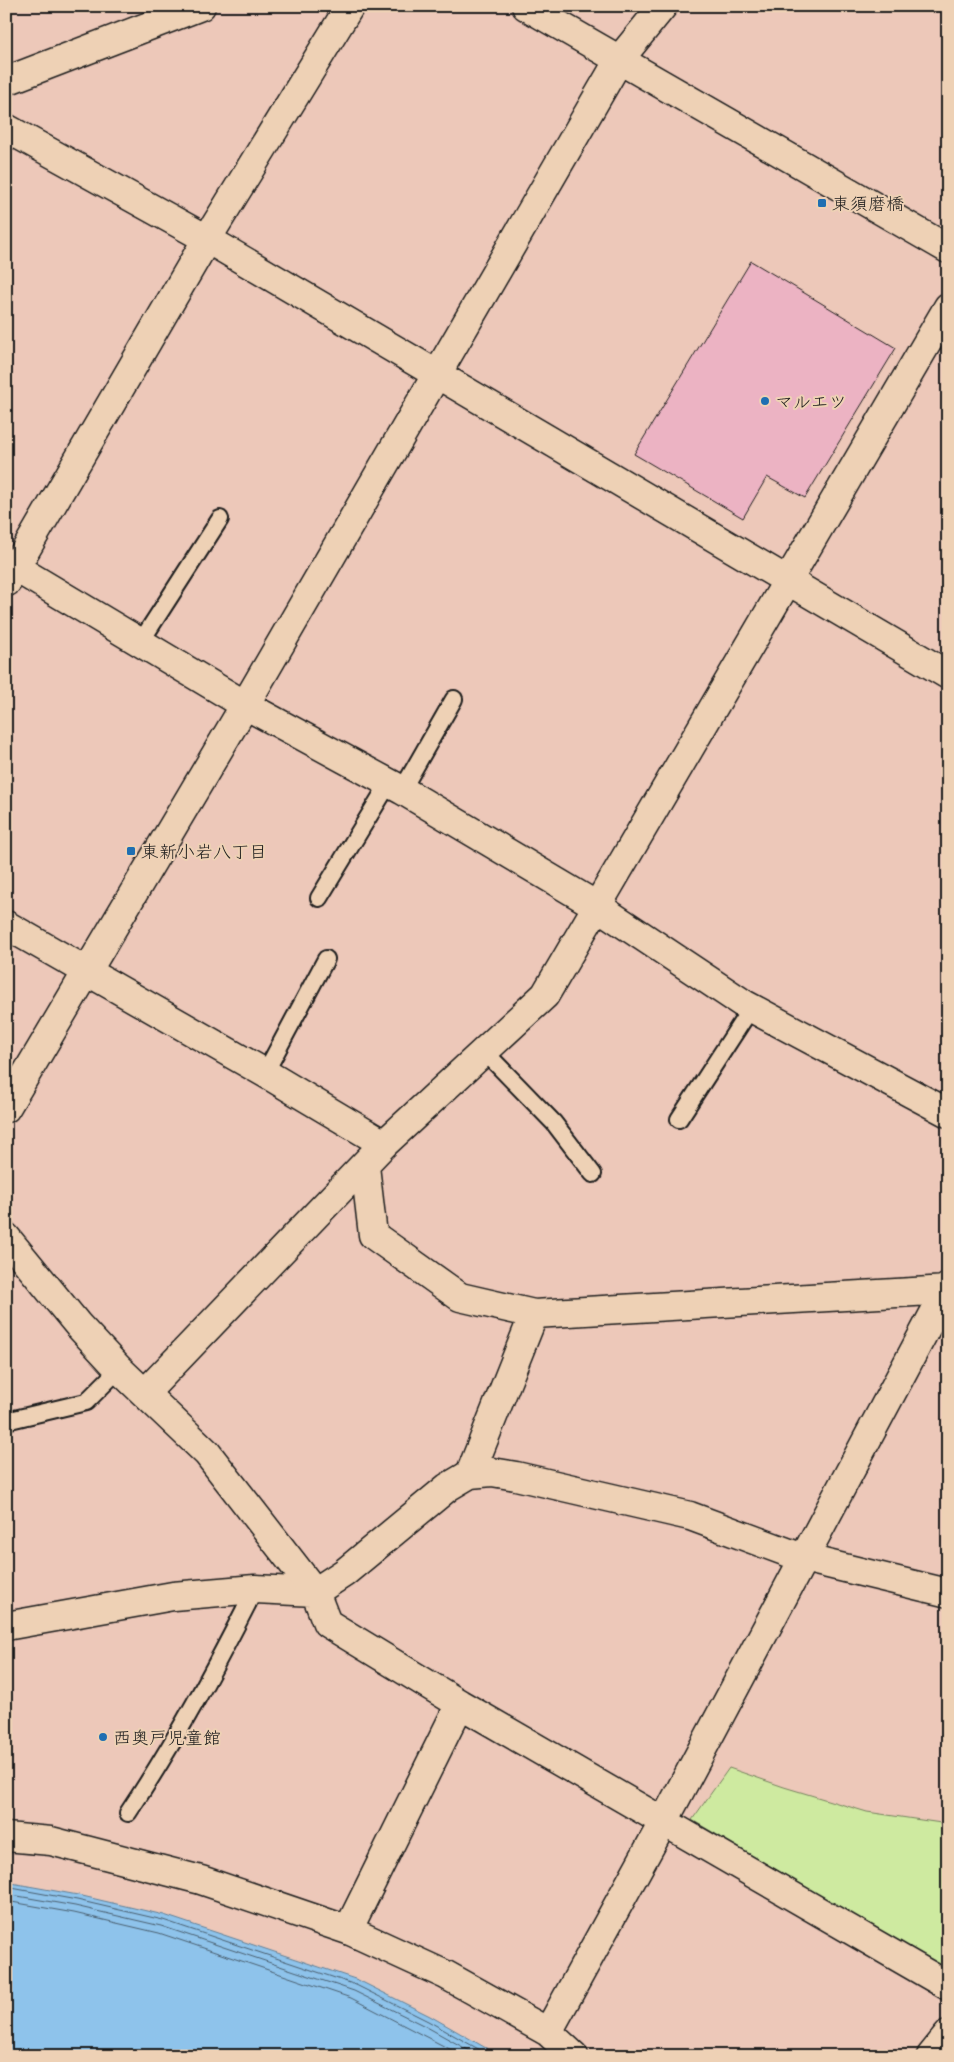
<svg xmlns="http://www.w3.org/2000/svg" width="954" height="2062" font-family="Delius,'Klee One',sans-serif">
<style>
.green{fill:#ceeaa0;stroke:#75835e}
.water{fill:#8ec3eb;stroke:#608098}
.lines{fill:none;stroke-linecap:round;stroke-linejoin:round}
.shore{stroke:#4a5f6f;stroke-width:1}
.building{fill:#ecb3c3;stroke:#1c1c1c}
.lane-casing{stroke:#1c1c1c;stroke-width:20}
.street-casing{stroke:#1c1c1c;stroke-width:31}
.secondary-casing{stroke:#1c1c1c;stroke-width:31}
.lane{stroke:#eed1b5;stroke-width:16}
.street{stroke:#eed1b5;stroke-width:28}
.secondary{stroke:#eed1b5;stroke-width:28}
.poi-dot{fill:#1f6fb2;stroke:#eed1b5;stroke-width:2}
.labels{text-anchor:middle;dominant-baseline:central;stroke-width:4;stroke-linejoin:round;paint-order:stroke}
.poi-label{font-size:18px;fill:#1c1c1c;stroke:#eed1b5;text-anchor:start}
</style>
<rect width="100%" height="100%" fill="#edc8b9"/>
<filter id="ink" filterUnits="userSpaceOnUse"><feTurbulence type="fractalNoise" baseFrequency=".02" numOctaves="2"/><feDisplacementMap in="SourceGraphic" scale="10" xChannelSelector="R" yChannelSelector="G"/><feConvolveMatrix kernelMatrix="1 2 1 2 8 2 1 2 1" color-interpolation-filters="sRGB"/></filter>
<g filter="url(#ink)">
<!-- green -->
<path class="green" d="M729 1768 784 1787 867 1812 948 1824V1971L692 1820Z"/>
<!-- water -->
<path class="water" d="M6 1882 78 1895 164 1915 358 1980 430 2016 500 2056H6Z"/>
<g class="lines">
<!-- shore -->
<path class="shore" d="M6 1887 77 1900 163 1920 356 1985 428 2021 491 2056
M6 1894 75 1906 161 1926 354 1991 425 2026 479 2056
M6 1901 74 1913 159 1933 351 1998 463 2056"/>
</g>
<!-- building -->
<path class="building" d="M751 261 896 348 805 498 767 477 743 518 634 454Z"/>
<g class="lines">
<!-- lane casing -->
<g class="lane-casing">
<path id="lane" d="M140 643 220 519
M402 790 454 699
M319 898 389 783
M484 1051 554 1123 593 1174
M265 1073 326 959
M679 1119 751 1008
M6 1421 86 1402 119 1369
M128 1813C176 1741 216 1666 255 1589"/>
</g>
<!-- street casing -->
<g class="street-casing">
<path id="street" d="M6 81 201 6
M6 128 207 239 948 675
M6 562 245 705 402 790 597 906 744 1004 948 1113
M7 582 207 239 350 6
M6 925 265 1073 384 1144
M365 1166 373 1235 460 1297 534 1314 470 1474
M534 1314 948 1290
M145 1393 384 1144 545 995 948 307
M6 1626 173 1596 255 1589 315 1592 327 1623 460 1704 948 1986
M6 1837 51 1841 201 1880 348 1930 446 1975 548 2032 574 2056
M348 1930 460 1704
M548 2032 664 1821 948 1287
M931 2056 948 2035"/>
</g>
<!-- secondary casing -->
<g class="secondary-casing">
<path id="secondary" d="M526 6 948 249
M6 1108 245 705 619 60 663 6
M6 1237 78 1325 119 1369 207 1453 315 1592 344 1573 448 1487 470 1474 492 1472 516 1476 690 1516 803 1558 948 1593"/>
</g>
<!-- lane -->
<use href="#lane" class="lane"/>
<!-- street -->
<use href="#street" class="street"/>
<!-- secondary -->
<use href="#secondary" class="secondary"/>
</g>
</g>
<!-- markers -->
<g class="poi-dot">
<rect x="817" y="198" width="10" height="10" rx="2.5"/>
<circle cx="765" cy="401" r="5"/>
<rect x="126" y="846" width="10" height="10" rx="2.5"/>
<circle cx="103" cy="1737" r="5"/>
</g>
<g class="labels">
<!-- poi labels -->
<g class="poi-label">
<text x="832" y="203">東須磨橋</text>
<text x="775" y="401">マルエツ</text>
<text x="141" y="851">東新小岩八丁目</text>
<text x="113" y="1737">西奥戸児童館</text>
</g>
</g>
<!-- margin -->
<rect width="954" height="2062" fill="none" stroke="#eed1b5" stroke-width="25"/>
<rect x="12" y="12" width="929" height="2037" fill="none" stroke="#1c1c1c" stroke-width="2" filter="url(#ink)"/>
</svg>
